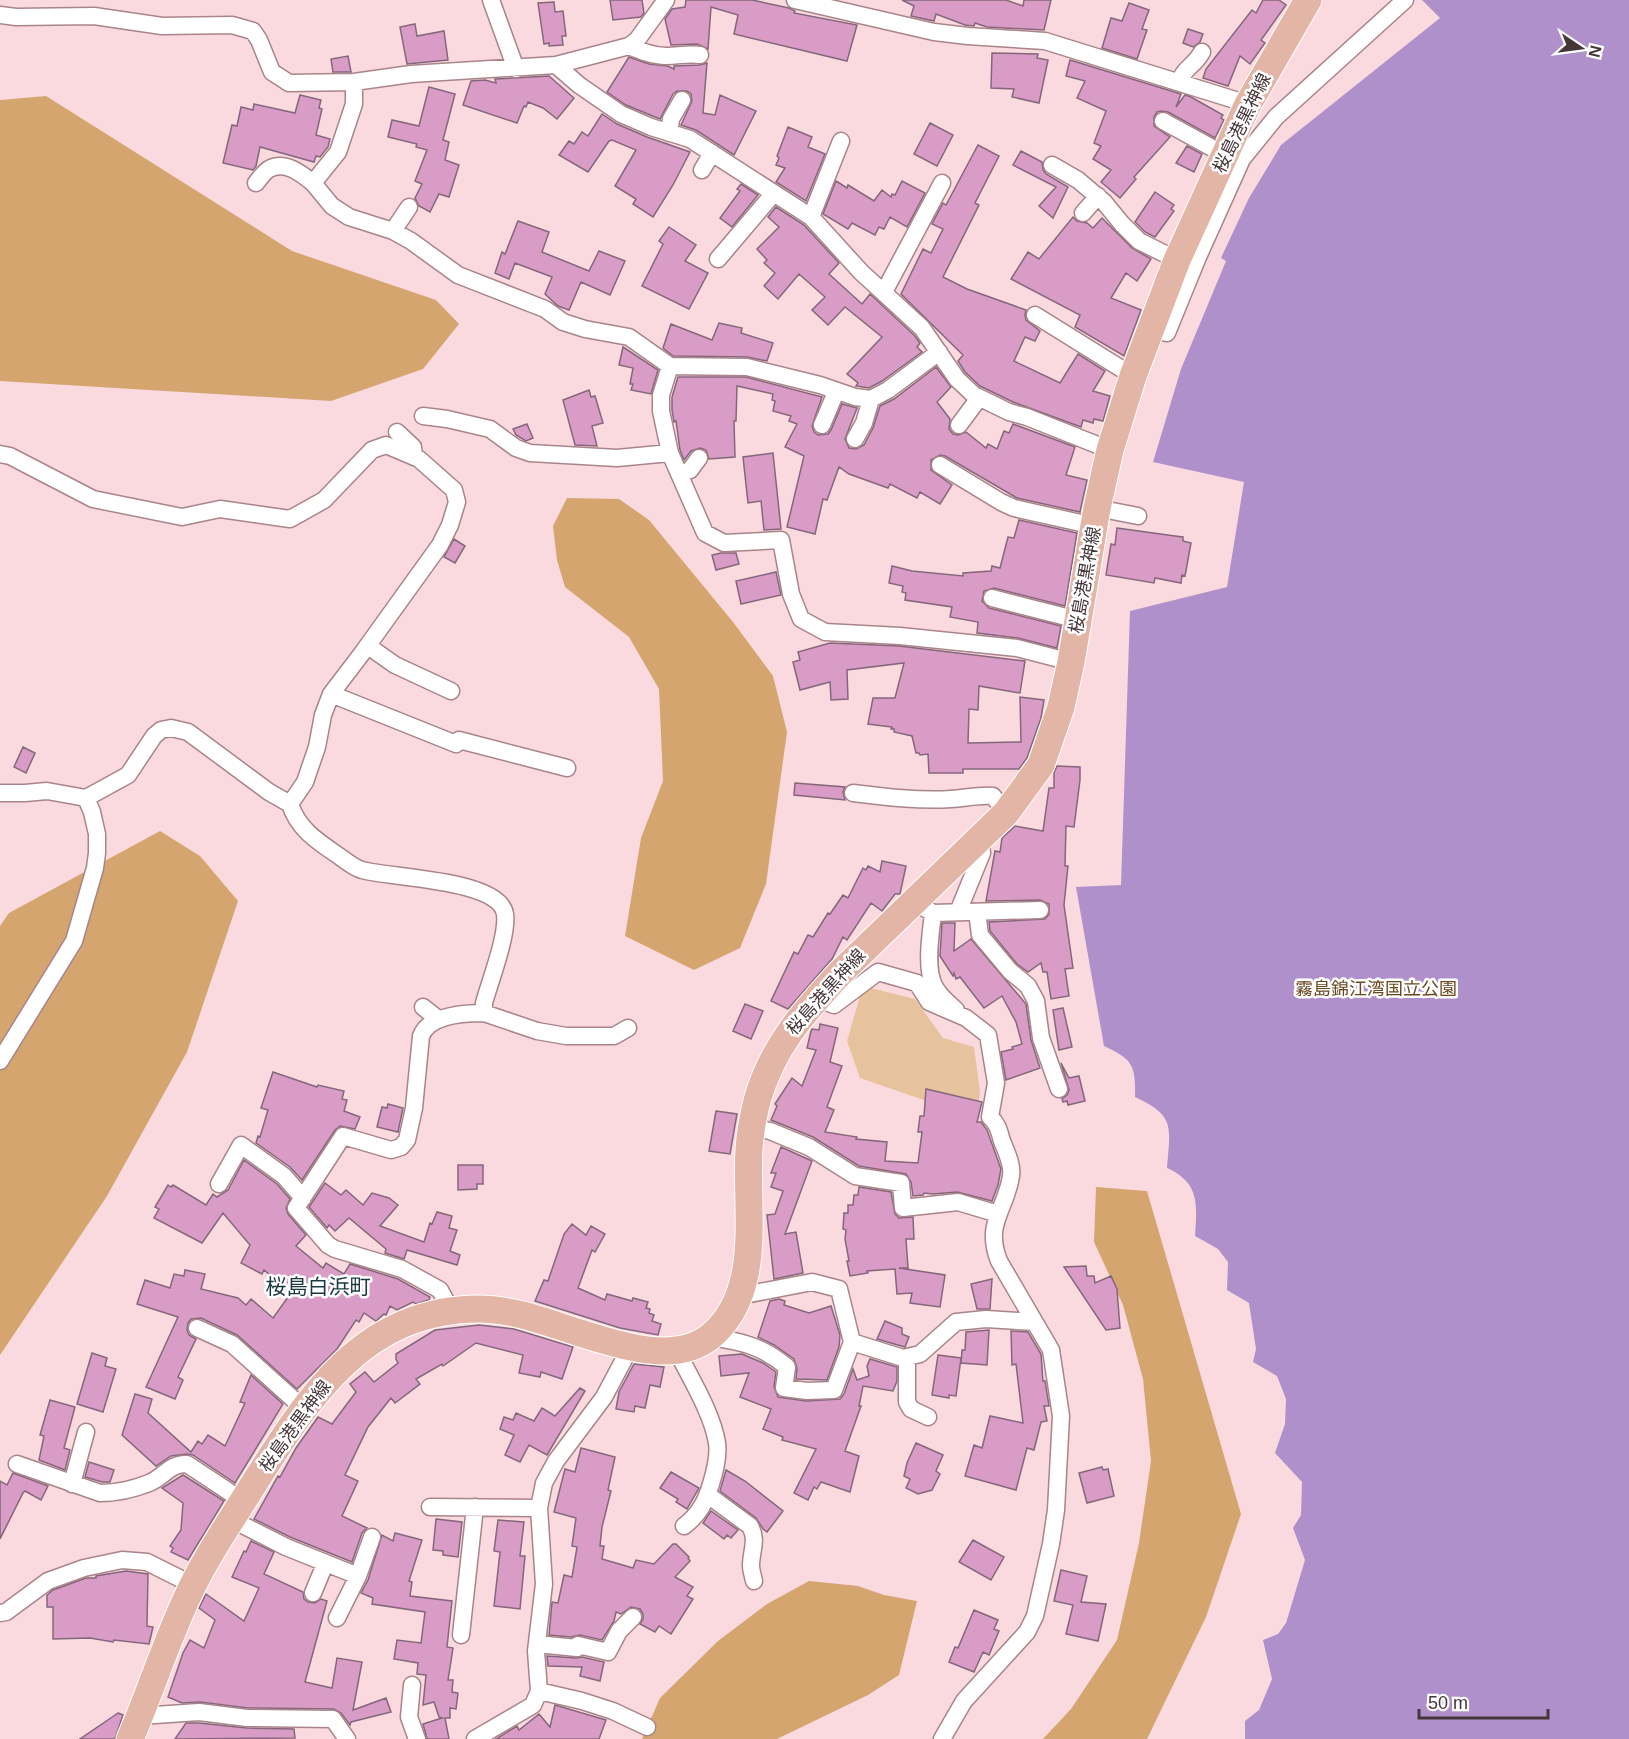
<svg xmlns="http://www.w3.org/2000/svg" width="1629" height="1739" font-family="Helvetica,'Noto Sans JP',sans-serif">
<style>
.green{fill:#e6c39c}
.forest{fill:#d5a570}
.water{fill:#af90cb}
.building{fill:#d89cc6;stroke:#84677b;stroke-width:1.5}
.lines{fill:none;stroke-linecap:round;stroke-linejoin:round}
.street-casing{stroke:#a98489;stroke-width:19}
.primary-casing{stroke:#fff;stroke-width:29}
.street{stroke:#fff;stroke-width:16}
.primary{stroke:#e2b5a6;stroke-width:27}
.labels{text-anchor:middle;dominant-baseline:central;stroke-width:5;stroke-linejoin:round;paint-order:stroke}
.street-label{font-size:18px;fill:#463639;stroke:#fff}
.park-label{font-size:18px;fill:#6a4820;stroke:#fff}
.quarter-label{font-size:21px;fill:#193840;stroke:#fff}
</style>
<rect width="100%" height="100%" fill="#fbdadf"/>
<!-- green -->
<path class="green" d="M863 986 915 999 943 1038 974 1047 980 1092 976 1118 860 1078 847 1041Z"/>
<!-- forest -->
<path class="forest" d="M46 96 292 251 436 300 459 324 423 369 331 401 0 381V100Z
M567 498 619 499 649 520 733 622 773 676 787 732 766 884 740 948 694 970 625 936 641 838 663 781 659 689 629 637 565 587 557 560 553 526Z
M160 831 200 856 238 901 187 1052 107 1196 0 1355V926L9 913Z
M1096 1187 1147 1191 1241 1514 1206 1617 1147 1739H1043L1071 1709 1117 1640 1139 1543 1151 1461 1143 1379 1123 1305 1094 1242Z
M809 1581 858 1586 884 1595 917 1601 899 1675 868 1695 777 1739H642L660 1698 718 1641 767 1604Z"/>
<!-- water -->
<path class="water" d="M1422 0H1629V1739H1245V1721L1259 1710 1272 1679 1263 1640 1278 1634 1286 1623 1305 1560 1293 1528 1301 1515 1302 1482 1275 1453 1285 1424 1286 1399 1277 1376 1253 1362 1256 1349 1249 1303 1227 1290 1228 1262 1218 1249 1195 1236C1197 1204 1200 1183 1167 1168 1170 1127 1176 1116 1135 1097 1136 1065 1132 1059 1104 1046L1076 887 1121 885 1130 611 1227 587 1244 482 1153 462 1181 369 1226 261 1221 258 1249 198 1281 145 1440 18Z"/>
<!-- building -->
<path class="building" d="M610 0H642L644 13 641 17 613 20Z
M686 0H752L789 8 795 11 794 13 857 25 847 61 734 34 738 15 711 7 708 49 697 44 671 45 665 19 672 9 685 7Z
M902 0H1006L1023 6 1024 0H1051L1044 30 987 27 975 23 974 26 965 25 936 14 934 21 911 16 914 6Z
M1263 0H1279L1286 5 1261 40 1265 43 1250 64 1240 56 1228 86 1203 78 1206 69 1252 10 1256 13Z
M554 2 555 12 563 11 566 36H562L563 45 549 46V43L544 44 538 3Z
M1129 3 1149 10 1142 29 1147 30 1137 59 1102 48 1111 18 1122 21Z
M415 24 417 36 444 31 448 60 407 64 400 27Z
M1188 29 1203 34 1200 42 1193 47 1183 43Z
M992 53 1038 54 1037 58 1048 60 1039 103 1012 97 1014 89 991 88Z
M348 56 351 72H333L331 59Z
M629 57 649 64 668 66 674 69V66L699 65 707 63 703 113 715 115 720 95 756 111 734 155 696 130 681 125 692 101 691 94 687 91H677L673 94 660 119 626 105 607 92Z
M1070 60 1181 94 1176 107 1185 95 1191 97 1223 115 1221 118 1224 120 1215 138 1168 112 1162 111 1157 112 1154 117V126L1170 137 1134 177 1136 179 1120 198 1101 182 1111 170 1093 159 1101 146 1094 143 1106 111 1077 98 1085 81 1066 76Z
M549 76 574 98 557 119 543 108 528 102 526 107 524 106 517 123 463 105 471 81 485 80 496 83 495 79Z
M429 87 455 94 443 140 449 142 445 160 459 165 449 197 439 194 430 212 419 206 415 198 422 184 415 181 427 150 416 147 417 144 388 137 392 120 419 126Z
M300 95 321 100 319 108 322 109 316 135 330 139 328 147 320 157 316 156 314 162 260 147 256 166 253 170 223 163 232 125 237 126 241 107 253 110 254 104 295 113Z
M602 114 617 124 647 137 690 152 673 185 653 217 633 204 636 199 615 186 636 150 612 140 609 141 588 172 559 155 569 141 574 144 582 132 588 136Z
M930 123 953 135 937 166 914 154Z
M788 127 812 137 808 147 825 154 806 201 776 182 785 168 776 165 779 158 777 156Z
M978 145 999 156 975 203 979 205 943 277 967 289 1026 310 1025 315 1026 320 1040 331 1035 341 1025 337 1014 361 1060 383 1078 354 1105 371 1093 391 1110 396 1103 421 1094 419 1093 423 1083 420 1081 427 1013 402 980 386 965 372 958 361 963 355 901 294 923 249 931 253 943 229 932 224 943 203 946 205Z
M1187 146 1202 154 1194 172 1176 163Z
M1021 151 1042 162 1043 170 1046 174 1068 187 1053 218 1039 206 1056 187 1013 165Z
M836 181 847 188 848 185 874 201 882 190 891 197 892 194 895 195 902 181 925 193 907 227 890 217 884 229 879 227 875 235 852 223 848 229 823 214Z
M741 184 758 195 732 227 720 218 740 191 737 189Z
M1155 192 1174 205 1171 209 1174 211 1155 237 1145 232 1135 222Z
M776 207 804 225 839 263 829 274 862 304 870 294 914 335 920 343 917 347 922 352 882 381 869 388 856 386 858 383 847 374 882 337 845 307 828 325 812 310 825 297 799 274 778 299 764 286 775 273 764 263 767 260 757 249 779 227 768 217Z
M1073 217 1077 221 1087 223 1093 228 1102 218 1132 248 1151 259 1137 281 1126 273 1111 298 1141 310 1124 356 1075 327 1080 315 1011 279 1028 252 1039 259Z
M518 221 549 232 542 252 589 271 599 251 625 261 610 295 581 282 569 310 558 306 545 294 552 277 515 263 509 279 495 273 502 252 505 254Z
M669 227 696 245 685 261 708 273 689 309 642 286 663 244 659 241Z
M719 323 742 328 741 333 773 343 767 361 747 357 673 356 663 348 671 324 712 340Z
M623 347 658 370 651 394 631 390 633 384H630L633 368 619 365Z
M936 367 951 387 937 402 950 419 949 429 953 434 958 435 966 432 986 448 988 444 997 449 1004 431 1009 433 1013 424 1075 447 1066 475 1087 480 1080 512 1017 498 945 456 940 455 931 460V470L952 485 940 504 920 492 917 498 890 484 888 488 849 474 839 467 827 500 823 499 815 534 787 527 804 456 785 447 797 424 789 421 791 416 773 411 775 401 772 400 773 394 737 386 736 421H734L735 457 709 459 706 450 700 448 691 451 684 460 680 450 676 421 674 422 672 410V397L678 377H746L822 397 812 426 814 432 818 435 828 434 831 430 842 404 857 408 845 439 849 448 856 449 864 445 873 428 880 406 894 399Z
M589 390 591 397 595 396 603 423 592 426 597 446 575 445 563 400Z
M527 424 533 438 526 441 516 435 513 429Z
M773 453 781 529 764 530 761 501 748 503 743 457Z
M1019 520 1077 533 1065 606 994 588 984 591 982 601 989 608 1061 626 1057 648 1018 638 977 633 978 622 950 617 952 607 905 600 906 593 902 592 903 586 889 583 892 566 912 571 963 576V573L991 571 992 566 1000 568 1008 537 1014 538Z
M1117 528 1175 536 1183 537V541L1191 543 1185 576 1182 575 1181 583 1155 578 1154 583 1106 575 1111 544 1115 545Z
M454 539 465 546 455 563 444 557Z
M721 553H736L739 564 716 570 712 555Z
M776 572 781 595 741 604 736 581Z
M830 643 899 646 1025 661 1020 693 979 686 978 710 969 709 968 743 1021 742 1020 697 1044 700 1041 718 1027 758 1019 769H963V773H929L928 754 920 755 919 753H916L912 736 894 732V729H891L892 727 868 724 873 698H895L904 663 847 670 848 699 831 700 830 682 800 690 793 662 800 660 798 652Z
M23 747 35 753 26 773 14 767Z
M1057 766 1080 767V780L1074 827 1066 826 1065 866H1068L1064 905 1073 968 1065 969 1069 996 1051 999 1047 972H1043L1041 963 1028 972 1017 964 990 931 989 922 1045 919 1049 914V904L1040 900 986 901 995 851 1000 852 1002 838 1015 826 1043 831 1049 788H1054V773Z
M795 783 845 787 843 792 845 800 794 795Z
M882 861 906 866 900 894H895L882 911 871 903 847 940 843 937 832 959 788 1009 771 1001 794 952 798 954 808 935 813 937 828 913 830 914 843 895 848 898 863 868 866 870 868 866 880 872Z
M942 923H955L954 951 971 939 1026 1004 1031 1040 1040 1068 1006 1080 1001 1052 1013 1049 1012 1047 1022 1044 1016 1022 1002 996 984 1008 960 977 956 979 954 973 953 976 940 956Z
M745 1004 763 1011 751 1039 733 1031Z
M1063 1008 1072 1047 1059 1050 1053 1010Z
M820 1024 838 1028 830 1062 842 1066 827 1107 834 1110 825 1132 857 1137 856 1139 887 1142 885 1161 918 1163 922 1132H918L920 1116H924L926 1089 982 1102 977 1122H981L987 1130 1001 1169 998 1185 992 1201 957 1192 933 1194 924 1193 923 1195 913 1196 911 1182 906 1174 859 1166 813 1137 771 1120 777 1106 775 1104 792 1078 802 1086 816 1050 807 1048 811 1031 812 1029 819 1030Z
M1061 1063 1069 1078 1079 1076 1085 1101 1068 1105 1067 1101 1063 1102 1062 1099 1067 1095 1069 1090Z
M273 1072 317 1087 318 1085 344 1091 342 1099 347 1100 344 1111 360 1117 355 1129 340 1126 335 1130 302 1180 290 1167 256 1143 258 1136 260 1137 268 1110 261 1108Z
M388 1104 403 1108 398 1132 377 1127 382 1107 387 1108Z
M716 1111 737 1114 730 1154 709 1151Z
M781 1147 812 1161 785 1234 796 1232 803 1273 774 1279 767 1215 775 1214 783 1191 771 1187 776 1173H771Z
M244 1160 277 1184 290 1199 286 1208 288 1214 306 1235 296 1246 323 1268 326 1263 344 1274 350 1264 398 1279 430 1297 429 1300 416 1304 413 1302 397 1310 390 1306 386 1315 384 1314 376 1321 364 1313 359 1322 356 1320 337 1349 297 1389 237 1335 201 1318 191 1319 188 1323 187 1330 189 1335 196 1339 178 1377 183 1380 175 1399 146 1387 178 1317 137 1304 145 1280 170 1288 174 1274 184 1276 185 1270 205 1274 201 1289 238 1298 246 1305 251 1299 273 1318 291 1293 264 1270 262 1274 241 1263 250 1245 223 1213 202 1243 154 1218 159 1209 155 1207 168 1185 171 1187 173 1185 206 1205 213 1194 217 1197 228 1190Z
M458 1165H483V1184H477V1189L458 1190Z
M325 1183 341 1195 346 1190 363 1205 372 1193 389 1198 398 1205 380 1226 424 1242 430 1223 432 1224 437 1212 452 1216 449 1228 457 1230 450 1251 460 1255 457 1265 407 1250 404 1259 385 1253 386 1249 349 1218 335 1231 329 1225 327 1228 309 1207Z
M859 1187 891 1192 895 1214 899 1218 913 1217 914 1239H906L908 1268H899L945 1275 940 1307 910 1303 912 1293 897 1294 895 1269 867 1271 868 1273 850 1276 847 1261H849L845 1239 846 1230 843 1229 844 1213H848V1205H853L854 1195H858Z
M572 1224 586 1235 591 1226 605 1234 595 1252 592 1250 578 1288 605 1300 607 1294 632 1301 633 1298 648 1302 646 1308 650 1309 649 1313 654 1315 652 1321 661 1324 658 1335 620 1328 535 1301 544 1280 548 1281 564 1234Z
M1086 1266 1087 1276H1094L1095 1283 1111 1276 1117 1289 1120 1328 1106 1330 1064 1267Z
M992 1279 990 1309H977L971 1284Z
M779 1299 785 1301 784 1305 809 1313 831 1306 840 1335 839 1347 827 1380 796 1379 797 1368 794 1359 774 1345 758 1337 770 1301Z
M885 1321 902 1328V1334L909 1337 905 1347 877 1339Z
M479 1325 514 1329 573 1347 562 1379 541 1372 540 1377 519 1373 523 1355 476 1343 443 1366 442 1364 416 1379 420 1384 395 1403 391 1398 368 1427 345 1475 358 1481 342 1516 367 1528 362 1533 352 1562 290 1537 254 1519 278 1476 280 1477 296 1448 318 1417 332 1424 356 1392 350 1384 365 1372 374 1382 398 1363 396 1359V1354L435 1330Z
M989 1330 987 1365 961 1363 962 1350H965L966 1332Z
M1011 1331 1028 1332 1041 1354 1043 1381H1045L1049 1406H1044L1047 1421 1041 1422 1034 1450 1027 1448 1016 1490 965 1476 974 1445 982 1448 990 1416 1023 1423 1016 1364 1012 1365Z
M92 1353 107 1358 105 1366 116 1369 103 1412 77 1404Z
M742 1354 763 1363 776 1372 774 1387 778 1397 806 1401 840 1399 844 1394 853 1369 857 1380 869 1376 867 1366 870 1359 897 1367V1381L893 1391 863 1386 859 1406H861L845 1451 859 1456 850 1492 821 1482 817 1489 814 1487 808 1500 794 1493 816 1449 782 1440 783 1437 763 1429 771 1409 740 1397 749 1373 721 1376 719 1356Z
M938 1355 961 1358 956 1396 949 1395V1398L932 1395Z
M634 1364 664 1367 660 1387 650 1385 645 1408 635 1406 634 1412 616 1409 619 1392Z
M251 1375 283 1404 235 1483 193 1455 187 1454 171 1456 156 1466 122 1435 135 1394 152 1399 148 1413 191 1452 198 1441 202 1444 208 1435 225 1446 245 1403 240 1402Z
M580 1388 585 1391 547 1455 529 1445 520 1462 505 1455 514 1435 500 1429 504 1417 513 1420 516 1413 534 1421 542 1408 555 1416Z
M50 1400 75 1407 64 1448 70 1450 65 1470 39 1460 44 1436 40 1435Z
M916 1443 943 1455 936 1471 940 1474 932 1490 918 1494 906 1488 910 1479 904 1476 907 1463Z
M581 1448 615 1457 608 1490 611 1491 602 1527 600 1546H604L602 1559 633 1568 636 1560 654 1564 673 1544H676L689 1557 688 1558 690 1561 675 1577 693 1587 687 1596 693 1599 671 1634 659 1626 655 1632 640 1624 643 1619V1614L640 1609 631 1607 621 1614 616 1612 614 1621 602 1640 580 1635 571 1637 549 1635 552 1602 558 1603 564 1575 572 1577 577 1547 572 1546 576 1518 554 1512 565 1469 575 1472Z
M89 1462 114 1470 110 1482H102L85 1477Z
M1102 1467 1103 1470 1108 1469 1114 1496 1087 1503 1079 1473Z
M726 1470 745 1481 783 1511 767 1532 763 1529 756 1518 720 1491Z
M671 1472 699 1488 687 1509 676 1502 678 1499 660 1488Z
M13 1473 48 1486 41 1500 25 1491 23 1493 0 1539V1481L7 1485Z
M183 1475 224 1501 188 1560 171 1552 173 1548 170 1546 181 1530 183 1503 162 1488Z
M711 1511 738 1530 731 1538 727 1535 724 1539 703 1523Z
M436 1519 462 1522 458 1557 443 1555V1551L433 1550Z
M498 1520 524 1522 520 1556H525L520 1609 494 1606 500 1552 494 1551Z
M395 1533 422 1540 409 1581 412 1582 410 1596 452 1601 447 1647 453 1648 448 1680H453L452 1692 458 1693 456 1709 450 1708V1718H445L449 1739H427L423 1724 442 1718 439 1717 434 1702 423 1705 426 1675 417 1674 418 1663 394 1659 397 1640 421 1643 425 1612 372 1604 373 1598 361 1593 368 1580 382 1535 393 1541Z
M973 1540 1004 1557 991 1580 959 1562Z
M251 1541 274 1552 264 1574 303 1592 304 1599 308 1602 315 1603 321 1599 327 1601 305 1682 332 1688 337 1658 362 1662 353 1710 386 1698 391 1712 351 1722 350 1725 341 1713 334 1709 248 1708 200 1702 182 1703 168 1697 183 1653 190 1640 204 1648 215 1620 199 1608 206 1594 244 1621 259 1588 232 1577 244 1551 246 1552Z
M1061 1570 1087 1576 1081 1602 1106 1604 1098 1641 1066 1634 1073 1605 1054 1601Z
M126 1571 148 1574 147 1626 153 1627 149 1644 114 1640 113 1642 90 1638 53 1639V1607H47V1595L53 1590 86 1578H96V1576Z
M974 1610 998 1620 994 1629 999 1631 989 1655 983 1652 974 1672 949 1662 955 1647 958 1648Z
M547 1656 576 1658 582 1657 604 1662 600 1681 580 1676 582 1667 548 1666Z
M555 1705 606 1720 599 1739H496L517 1726 519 1730 539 1714 550 1727Z
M118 1713 123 1715 115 1739H80Z
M186 1723H199L247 1728 294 1729 295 1738 175 1739Z"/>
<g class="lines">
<!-- street casing -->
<g class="street-casing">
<path id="street" d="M491 0 516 69
M795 0 934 32 968 36 1045 41 1248 104
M0 15 16 17 94 16 162 26 232 25 253 31 259 40 272 72 289 83 354 82 411 74 556 65 629 46 637 40 666 0
M629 46C641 51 653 56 666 56 678 56 688 53 700 55
M556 65 579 85 621 114 651 127 690 139 811 217 861 272 922 328 957 379 974 395 1009 412 1027 417 1110 450
M354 82V104L338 152 313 183 332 206 349 217 393 231 411 241 458 275 545 309 563 322 585 329 629 337 670 366 747 367 820 385 855 397 871 399 888 390 939 352
M1179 82C1185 66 1194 67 1202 52
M1163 121 1225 155
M669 133 671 119 682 100
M1052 165 1078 180 1104 202 1122 224 1139 241 1177 260
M702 170 712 153
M256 183C260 178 264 172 269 169 285 160 302 174 313 183
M1083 213 1098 196
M811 217 841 141
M393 231 409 207
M718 259 774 193
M884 292 942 183
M1035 315 1133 376
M1150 329 1167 333 1198 257 1242 159 1276 117 1405 0
M670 366 661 395V411L670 453 705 533 724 543 781 540 791 594 801 619 825 632 900 636 1017 648 1071 662
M423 416 447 419 490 429 516 448 530 453 617 458 670 453
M822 425 836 392
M959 425 979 398
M397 432 413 447 414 456
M855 439 864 423 871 399
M0 454 10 456 93 499 182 517 220 509 290 519 324 500 372 450 386 445 419 459 454 490 457 502 450 525 440 545 363 652 331 694 323 715 317 747 305 782 290 804
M940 465 1001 502 1014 508 1094 526
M679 474 690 470 699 458
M1097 508 1138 516
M992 598 1078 620
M368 646 395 665 451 691
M331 694 456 744 459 740 567 768
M0 793H25L47 791 86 798 128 775 154 736 161 730 171 728 188 732 269 792 290 804C298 829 317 841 339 856 346 861 354 868 362 870 389 878 500 879 505 914 508 935 490 981 484 1003V1013C464 1013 429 1015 421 1036L414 1108 407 1140 401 1147 391 1150 343 1136 296 1208 328 1245 335 1249 402 1269 440 1290 451 1311
M853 793C885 797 919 801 951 799 966 798 978 795 993 796L1006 813
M914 902 933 913C931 931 926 963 932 980 935 992 947 1002 956 1010
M958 912 982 853 980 839
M977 912 980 935 1010 971 1028 986 1036 1001 1041 1038 1059 1089
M933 913 1040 910
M817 998 834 1005 878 972 917 983 929 1002 966 1018 988 1035 996 1083 990 1117C998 1124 999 1131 1002 1141 1006 1151 1013 1165 1011 1176 1006 1210 984 1223 999 1261L1051 1350 1061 1416 1056 1510 1051 1544 1035 1616 1027 1632 964 1701 942 1739
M423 1007 438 1019
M484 1013 537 1031 566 1036H614L628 1028
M0 1061 74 941 95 868 97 853V834L92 812 86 798
M751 1127 770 1131 809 1147 855 1176 901 1183 903 1208 958 1202 998 1214
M219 1184 241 1145 284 1176 303 1198
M739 1296 812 1282 839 1289 852 1342 903 1358 920 1354 956 1322 986 1319 1034 1322
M197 1328 232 1344 303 1408
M709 1337C741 1341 762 1346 787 1367L784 1388 807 1391 834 1390 852 1342
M676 1349C690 1378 712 1412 717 1443 719 1456 715 1471 711 1484 706 1501 699 1515 684 1526
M907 1357V1402L911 1409 928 1417
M17 1464 100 1493C116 1493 134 1489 149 1483 164 1477 170 1463 187 1464L243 1501
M72 1484 86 1432
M708 1495 750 1526C758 1540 751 1551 751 1566 751 1570 753 1576 754 1581
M430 1507 539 1508
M231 1519 286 1547 358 1576 337 1618
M358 1576 372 1537
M313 1593 325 1564
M0 1613 6 1612 48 1581 84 1568 122 1560 147 1562 193 1585
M461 1635 475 1507
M537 1644 577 1648 578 1645 608 1652 619 1631 633 1617
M412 1685 409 1717 417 1739
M539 1691 582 1701 613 1711 647 1727
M140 1716 199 1712 247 1718 333 1719 347 1739
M475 1739 533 1705 539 1691 536 1651 544 1584 539 1508 544 1483 556 1461 604 1397 630 1348"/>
</g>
<!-- primary casing -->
<g class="primary-casing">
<path id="primary" d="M130 1739C152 1688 168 1635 193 1585 210 1550 233 1518 253 1485 308 1398 363 1309 479 1309 514 1309 548 1323 580 1333 618 1345 676 1365 711 1336 764 1291 745 1210 749 1149 750 1133 753 1117 757 1101 772 1047 803 1013 840 973L1006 813 1041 765 1061 707 1071 662 1097 508 1110 450 1133 376 1177 260 1248 104 1308 0"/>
</g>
<!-- street -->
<use href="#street" class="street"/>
<!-- primary -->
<use href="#primary" class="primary"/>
</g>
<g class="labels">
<!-- street labels -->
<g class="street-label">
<text transform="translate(1242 123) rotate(-64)">桜島港黒神線</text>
<text transform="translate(1085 580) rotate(-80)">桜島港黒神線</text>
<text transform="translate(826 992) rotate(-48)">桜島港黒神線</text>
<text transform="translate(295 1426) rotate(-54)">桜島港黒神線</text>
</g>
<!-- park labels -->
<g class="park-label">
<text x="1376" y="989">霧島錦江湾国立公園</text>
</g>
<!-- quarter labels -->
<g class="quarter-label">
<text x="318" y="1286">桜島白浜町</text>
</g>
</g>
<!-- north arrow -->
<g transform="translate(1581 48) rotate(103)" stroke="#ffffff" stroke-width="4.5" paint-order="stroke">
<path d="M0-4.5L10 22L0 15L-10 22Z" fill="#463639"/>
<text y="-9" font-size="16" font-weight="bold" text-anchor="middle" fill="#463639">N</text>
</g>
<!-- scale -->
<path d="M1419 1709v9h129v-9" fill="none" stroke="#463639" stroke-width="3"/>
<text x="1428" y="1709" font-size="18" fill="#463639" stroke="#ffffff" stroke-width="4.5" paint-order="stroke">50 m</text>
</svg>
